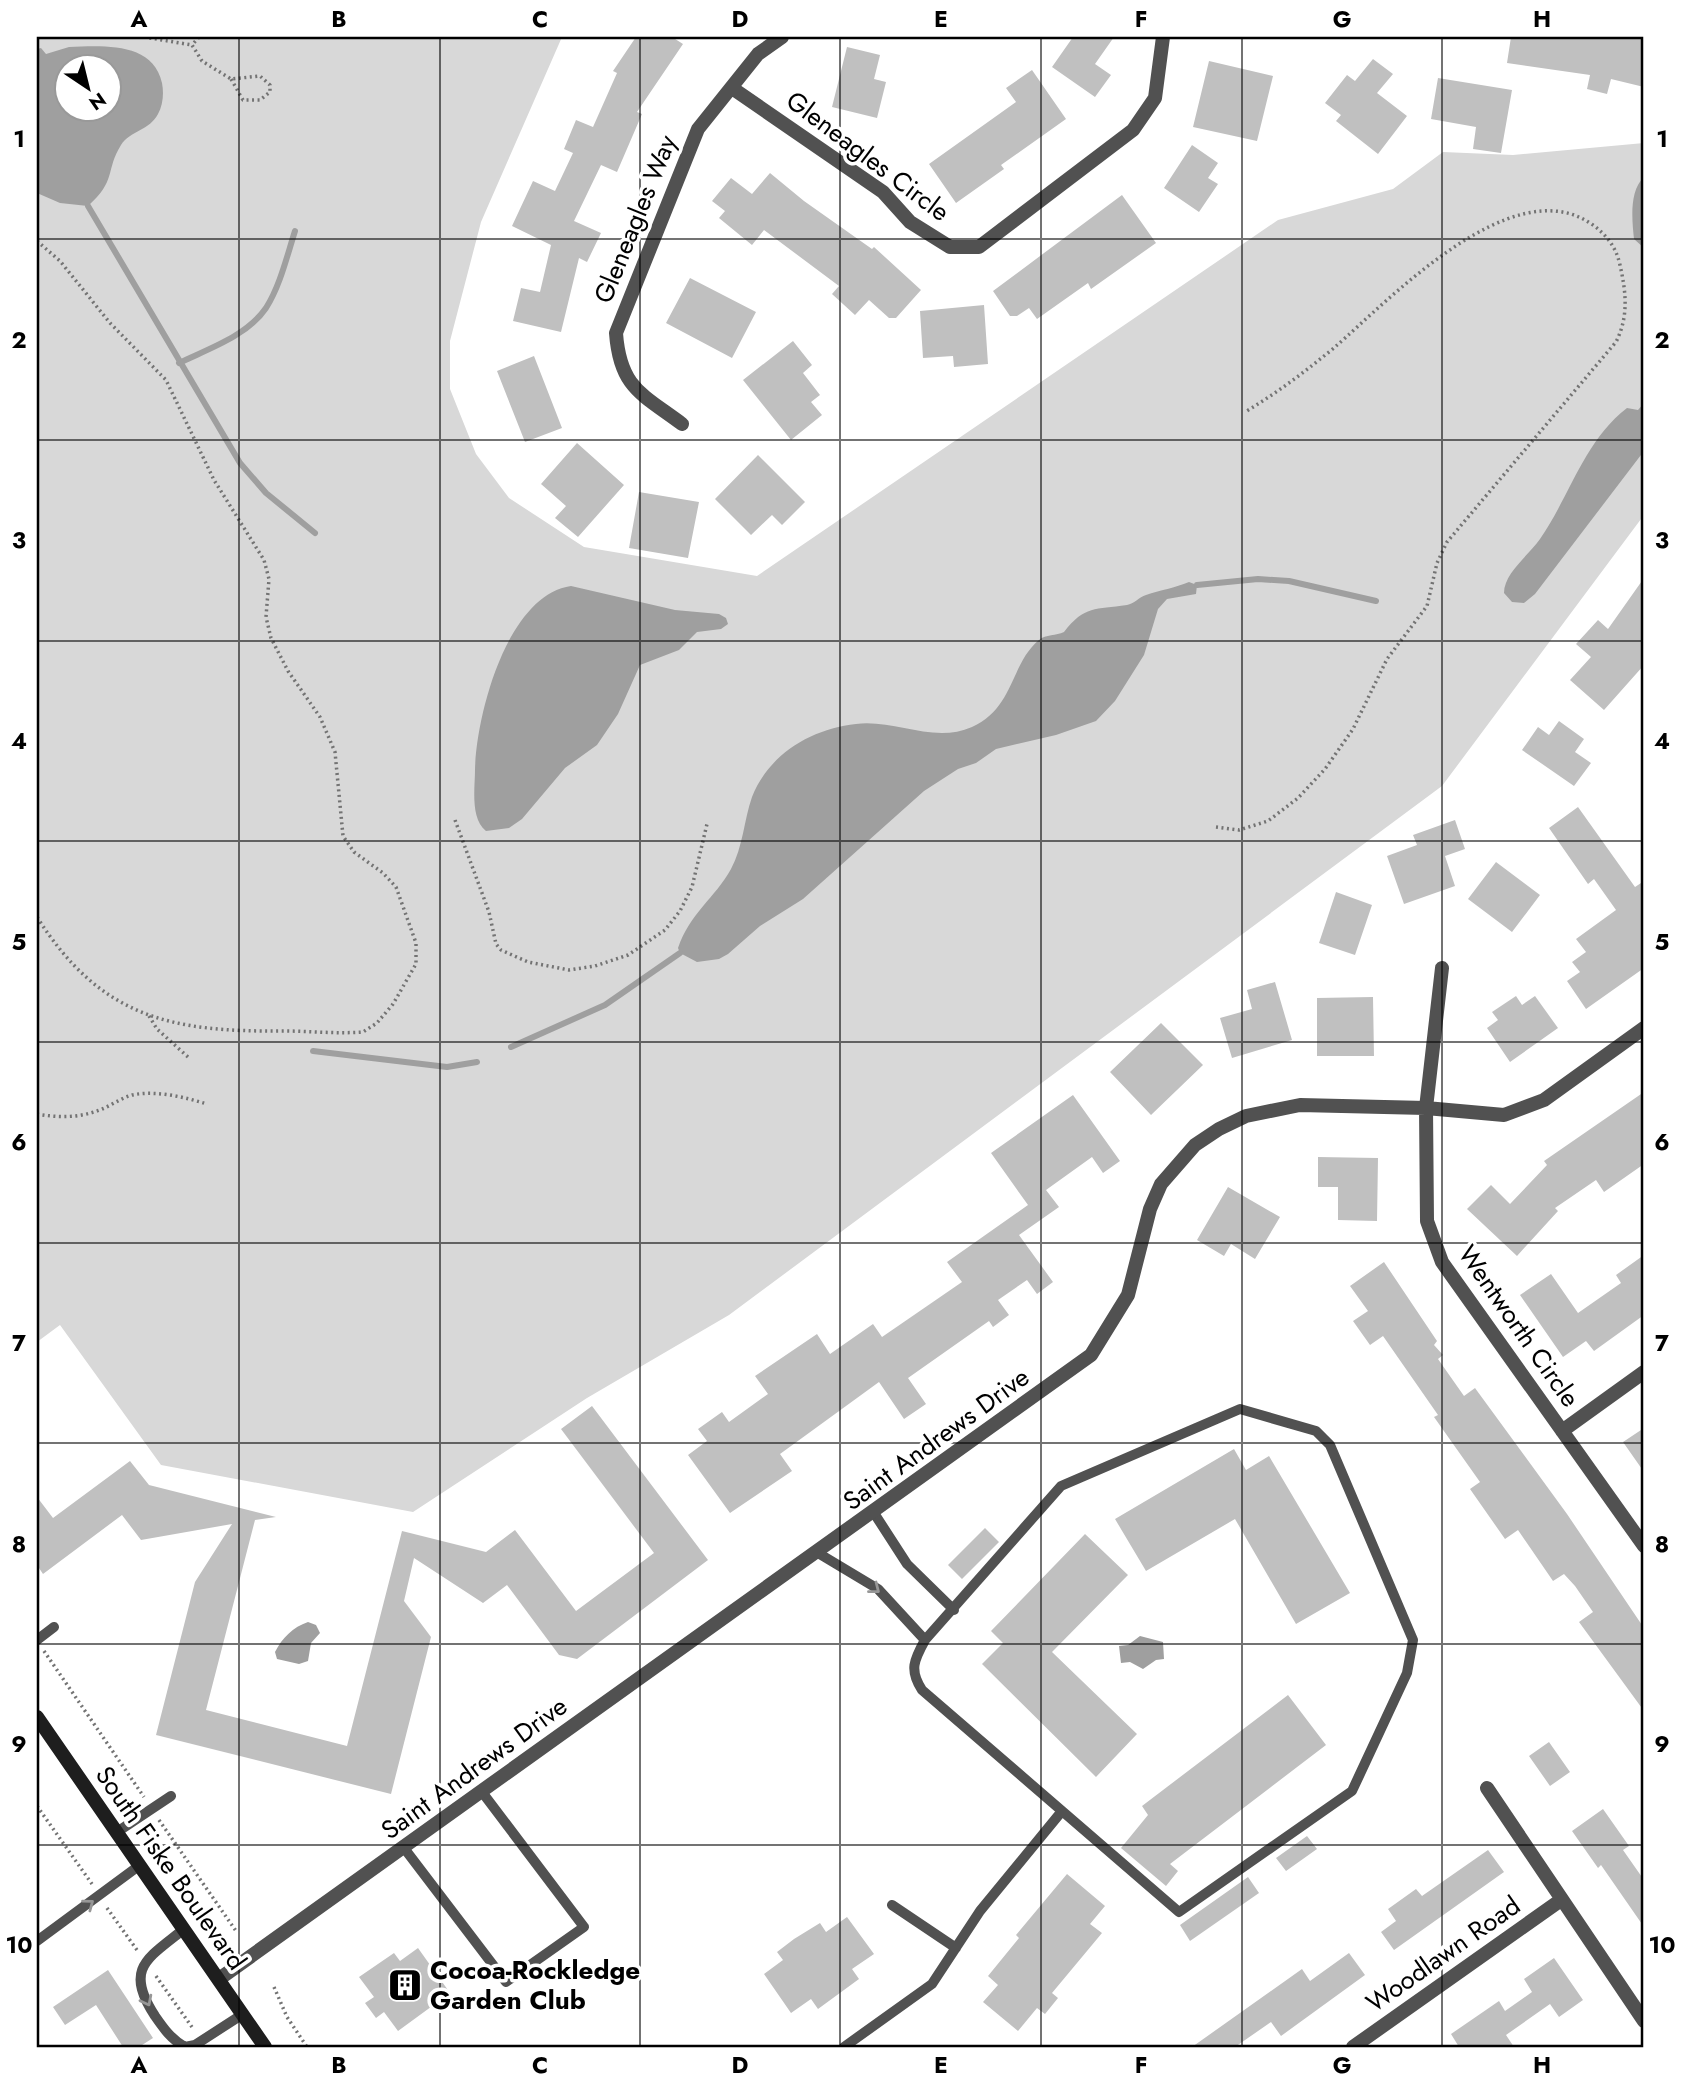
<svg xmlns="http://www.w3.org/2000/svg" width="1681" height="2084" font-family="Jost,sans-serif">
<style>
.green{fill:#d8d8d8;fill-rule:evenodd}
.water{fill:#9f9f9f;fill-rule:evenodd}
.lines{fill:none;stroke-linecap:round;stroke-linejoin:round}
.stream{stroke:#9f9f9f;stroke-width:6}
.building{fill:#c0c0c0}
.path{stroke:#737373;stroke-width:3.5;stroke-dasharray:2 3.5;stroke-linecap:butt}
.lane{stroke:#515151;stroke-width:10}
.street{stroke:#515151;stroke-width:14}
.secondary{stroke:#1e1e1e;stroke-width:14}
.oneway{stroke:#979797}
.grid{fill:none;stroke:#000;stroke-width:2;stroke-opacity:0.55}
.labels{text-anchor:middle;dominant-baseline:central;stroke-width:7;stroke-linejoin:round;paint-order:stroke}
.street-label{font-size:26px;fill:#000;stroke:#fff}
.poi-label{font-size:26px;font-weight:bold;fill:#000;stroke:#fff;text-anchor:start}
.neatline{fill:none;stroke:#000;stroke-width:2.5}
.grid-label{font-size:23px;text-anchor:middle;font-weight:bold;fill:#000}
</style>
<rect width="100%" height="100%" fill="#fff"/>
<!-- green -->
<path class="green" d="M37 37H562L481 222 450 341V389L476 454 509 498 584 547 757 576 1278 220 1393 189 1443 152 1513 155 1644 143V515L1442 786 729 1315 587 1398 413 1512 161 1465 60 1325 37 1342ZM66 66H108V108H66Z"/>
<!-- water -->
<path class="water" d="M69 47C101 46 153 41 162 83 164 93 163 105 158 114 150 130 130 131 121 145 105 171 117 180 88 206L60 203 37 193V49L41 48 46 54ZM66 66H108V108H66Z
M1644 177V248L1634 239C1632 220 1629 191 1644 177Z
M1644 403V451L1535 594 1524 603 1512 602 1504 593C1504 573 1529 555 1540 539 1570 496 1584 441 1627 408L1638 410Z
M1189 582 1197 585 1196 594 1167 599 1158 609 1144 655 1115 701 1096 721 1056 735 996 749 976 763 958 769 924 791 803 899 760 926 728 954 719 959 697 962 680 953 678 948C690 913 715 898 731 869 743 847 744 820 752 797 769 754 811 729 856 724 894 719 934 744 972 727 1015 707 1010 664 1039 640 1046 634 1056 636 1064 632 1085 605 1095 610 1127 605 1134 604 1139 597 1146 595 1160 590 1175 588 1189 582Z
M571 586 675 610 719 614 726 618 728 624 721 629 697 632 679 650 640 665 618 714 597 745 565 768 522 819 509 828 486 831C470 818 475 788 475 770 476 716 507 595 571 586Z
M308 1622 316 1625 320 1633 311 1643 308 1661 299 1664 277 1659 275 1652C282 1638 293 1627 308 1622Z
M1140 1636 1163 1642 1164 1659 1156 1660 1143 1669 1130 1662 1121 1663 1119 1646 1128 1645Z"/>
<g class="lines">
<!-- stream -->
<path class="stream" d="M88 206 240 463 266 493 315 533
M179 363C208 349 247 336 266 308 280 286 287 256 295 231
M1197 585 1258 579 1289 581 1376 601
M511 1047 605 1005 680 953
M313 1051 447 1067 477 1062"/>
</g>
<!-- building -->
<path class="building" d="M636 37H672L683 44 637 112 642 114 617 172 601 165 574 221 601 233 587 262 579 258 561 332 513 321 521 288 540 292 551 245 512 226 533 181 555 191 573 153 564 149 576 120 593 127 617 73 613 71Z
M1073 37H1114L1095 64 1111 75 1095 97 1052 67Z
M1511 37H1644V87L1611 79 1607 94 1587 89 1590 75 1507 63Z
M847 47 880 55 874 79 886 82 877 118 832 107Z
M1373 59 1393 74 1377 93 1407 116 1378 154 1336 121 1341 115 1325 103 1347 75 1355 81Z
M1209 61 1273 76 1257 141 1193 127Z
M1032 70 1066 119 1001 165 1004 169 956 203 929 164 1016 102 1006 88Z
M1438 78 1512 90 1501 153 1473 149 1476 127 1431 119Z
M1192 145 1218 163 1208 178 1218 184 1199 212 1164 188Z
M770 173 804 201 872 249 874 247 921 290 896 318H889L869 300 855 315 832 294 839 286 764 230 752 245 719 218 725 211 712 201 731 178 752 194Z
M1122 195 1156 243 1091 289 1088 283 1037 319 1029 308 1017 316H1010L993 291Z
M690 278 756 312 732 358 666 323Z
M984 305 988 364 954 367 953 356 923 358 920 311Z
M793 341 812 365 803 373 820 395 811 402 822 415 791 440 743 380Z
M534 356 562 428 525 442 497 371Z
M577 443 624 485 578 537 555 518 566 506 541 484Z
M758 455 805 502 782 525 772 515 751 535 715 499Z
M639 492 699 502 688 558 629 548Z
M1644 578V665L1604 710 1570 680 1591 657 1576 644 1598 620 1608 629Z
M1559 721 1584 739 1575 752 1591 763 1574 786 1522 750 1538 727 1549 735Z
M1578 807 1635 887 1644 881V968L1586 1009 1567 981 1580 972 1572 962 1586 952 1576 939 1616 910 1594 879 1588 884 1549 828Z
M1455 820 1465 849 1445 856 1455 886 1404 904 1387 856 1417 845 1413 835Z
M1496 862 1540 895 1512 932 1468 899Z
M1336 892 1372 905 1355 955 1319 943Z
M1275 982 1292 1040 1232 1058 1220 1018 1252 1009 1247 990Z
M1516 996 1522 1005 1535 996 1558 1028 1510 1062 1487 1028 1498 1020 1492 1012Z
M1373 997 1374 1056H1317V998Z
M1161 1023 1203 1065 1151 1115 1110 1072Z
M1644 1092V1164L1604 1192 1596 1180 1555 1208 1558 1211 1517 1256 1467 1209 1491 1185 1510 1204 1547 1165 1544 1161Z
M1073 1095 1120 1161 1103 1173 1092 1157 1046 1190 1059 1207 1019 1235 1053 1282 1037 1294 1027 1280 998 1300 1009 1315 993 1327 989 1321 908 1378 926 1404 904 1419 879 1382 780 1454 792 1471 730 1513 688 1455 707 1441 698 1429 722 1412 729 1422 768 1394 755 1376 817 1334 830 1354 873 1324 882 1337 962 1282 947 1262 1028 1205 991 1153Z
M1318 1157 1378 1158 1377 1221 1338 1220V1187H1318Z
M1228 1187 1280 1217 1255 1259 1231 1244 1224 1256 1197 1240Z
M1644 1255V1315L1594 1351 1586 1341 1563 1357 1520 1295 1551 1274 1578 1313 1621 1283 1616 1275Z
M1384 1262 1437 1341 1434 1345 1443 1355 1438 1359 1464 1396 1475 1388 1567 1514 1644 1628V1711L1579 1622 1593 1612 1575 1586 1564 1574 1553 1581 1518 1530 1505 1539 1470 1489 1480 1482 1434 1417 1438 1415 1383 1336 1370 1345 1353 1321 1368 1311 1350 1286Z
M592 1406 708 1560 577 1659 559 1655 507 1585 483 1603 414 1558 404 1601 431 1637 391 1794 156 1735 195 1582 232 1524 141 1540 122 1515 43 1574 37 1565V1497L53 1518 130 1461 149 1485 276 1517 255 1520 206 1710 347 1746 402 1531 486 1552 515 1530 576 1611 654 1553 561 1429Z
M1644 1428V1472L1623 1442Z
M1234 1449 1246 1470 1269 1456 1350 1593 1296 1624 1235 1519 1146 1571 1115 1519Z
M985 1528 999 1542 962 1579 948 1565Z
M1085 1534 1128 1575 1052 1652 1137 1734 1096 1777 982 1664 1003 1643 991 1631Z
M1288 1695 1326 1745 1170 1864 1178 1871 1166 1886 1121 1848 1148 1815 1142 1806Z
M1549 1742 1570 1772 1550 1786 1529 1756Z
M1603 1809 1629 1846 1623 1850 1644 1880V1927L1601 1865 1598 1868 1572 1831Z
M1307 1836 1317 1849 1286 1871 1276 1858Z
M1488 1850 1504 1872 1394 1950 1381 1932 1396 1921 1388 1909 1416 1889 1422 1896Z
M1067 1874 1105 1906 1090 1924 1102 1933 1052 1993 1058 1998 1045 2014 1037 2008 1018 2031 983 2002 998 1985 988 1976 1019 1938 1016 1935Z
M1248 1877 1259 1893 1190 1941 1180 1925Z
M847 1917 874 1954 852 1969 859 1979 818 2009 811 1999 791 2013 764 1974 783 1960 777 1952 794 1939 820 1923 826 1932Z
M418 1948 450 1993 398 2031 384 2012 376 2018 365 2003 374 1997 359 1977 394 1953 400 1961Z
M1349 1953 1365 1975 1281 2036 1271 2022 1235 2047H1192L1302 1969 1310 1981Z
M1554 1958 1583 2000 1559 2017 1550 2004 1506 2035 1514 2047H1459L1451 2034 1499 2001 1505 2011 1532 1992 1524 1979Z
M108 1970 153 2038 139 2047H123L96 2005 65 2025 53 2007Z"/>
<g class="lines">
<!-- path -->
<path class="path" d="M144 37 192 45
M199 37 192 45 202 61 231 79 260 76 270 85V92L260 100H243L231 79
M37 241 60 261 110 323 166 380 214 480 264 560 269 579 266 617 271 638 288 671 320 717 335 752 343 836 354 852 383 873 396 887 416 943V964L393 1004 377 1023 363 1032C337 1034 310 1031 283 1031 171 1032 101 1018 37 917
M455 820 489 912 496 944 501 950 528 962 569 970 595 966 628 955 665 930 680 911 692 887 707 824
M1216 827 1239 830 1268 821 1298 798 1325 769 1353 729 1387 659 1427 606 1437 563 1447 542 1616 342C1629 316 1626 292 1620 265 1616 246 1605 233 1590 223 1511 171 1390 299 1335 347 1306 371 1277 393 1245 412
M149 1016 157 1029 188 1057
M37 1114C59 1118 81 1118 102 1109 112 1105 121 1098 132 1095 156 1090 184 1097 207 1104
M44 1651 144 1797
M37 1806 92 1884
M159 1820 236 1931
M107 1908 137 1950
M156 1976 194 2030
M274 1987 287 2017 307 2047"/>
<!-- lane -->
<path class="lane" d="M1240 1409 1316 1431 1330 1445 1413 1640 1407 1673 1352 1791 1179 1912 922 1690C909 1670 914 1660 925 1640L1061 1486Z
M874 1513 907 1564 954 1610
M818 1553 878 1589 925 1640
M37 1640 54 1627
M117 1832 171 1796
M404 1848 506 1982 584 1927 482 1792
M892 1905 956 1948
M184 1929C147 1959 124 1968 155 2016 164 2029 171 2039 185 2047L195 2045 243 2014
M37 1941 140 1865
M844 2047 932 1984 980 1911 1062 1811"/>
<!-- street -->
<path class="street" d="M732 88 883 192 910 222 950 247H979L1133 130 1155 98 1163 37
M682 424C642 394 620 388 616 333L698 129 758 54 782 37
M1442 968 1426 1108 1427 1221 1442 1262 1644 1546
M1562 1431 1644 1372
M1487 1788 1644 2021
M219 1979 1091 1355 1128 1295 1150 1209 1161 1184 1195 1145 1219 1129 1246 1116 1300 1105 1426 1108 1504 1115 1544 1100 1644 1028
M1353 2047 1561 1900"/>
<!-- secondary -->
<path class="secondary" d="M37 1717 265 2047"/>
</g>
<!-- one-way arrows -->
<defs><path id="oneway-chevron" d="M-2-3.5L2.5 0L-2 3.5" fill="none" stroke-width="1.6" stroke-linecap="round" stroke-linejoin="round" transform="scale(1.75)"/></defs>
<g class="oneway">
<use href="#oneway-chevron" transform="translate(875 1589) rotate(38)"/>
<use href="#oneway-chevron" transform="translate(89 1904) rotate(-37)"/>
<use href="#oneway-chevron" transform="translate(147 2001) rotate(63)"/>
</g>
<!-- grid -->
<path class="grid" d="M239 37V2047M440 37V2047M640 37V2047M840 37V2047M1041 37V2047M1242 37V2047M1442 37V2047M37 239H1644M37 440H1644M37 641H1644M37 841H1644M37 1042H1644M37 1243H1644M37 1443H1644M37 1644H1644M37 1845H1644"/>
<!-- icons -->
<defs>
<g id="building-square" transform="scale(1.75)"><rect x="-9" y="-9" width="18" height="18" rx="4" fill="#000" stroke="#fff"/><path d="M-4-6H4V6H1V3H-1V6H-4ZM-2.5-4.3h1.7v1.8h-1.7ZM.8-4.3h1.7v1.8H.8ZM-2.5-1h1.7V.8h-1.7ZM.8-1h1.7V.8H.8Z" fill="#fff"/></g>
</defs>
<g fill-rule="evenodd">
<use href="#building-square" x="405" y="1985"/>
</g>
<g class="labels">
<!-- street labels -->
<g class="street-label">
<text transform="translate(868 156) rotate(37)">Gleneagles Circle</text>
<text transform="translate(635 219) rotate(-68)">Gleneagles Way</text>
<text transform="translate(1519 1326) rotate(55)">Wentworth Circle</text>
<text transform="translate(936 1439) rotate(-36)">Saint Andrews Drive</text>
<text transform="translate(474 1768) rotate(-36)">Saint Andrews Drive</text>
<text transform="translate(171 1868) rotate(55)">South Fiske Boulevard</text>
<text transform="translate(1443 1954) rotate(-35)">Woodlawn Road</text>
</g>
<!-- poi labels -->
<g class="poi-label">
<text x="430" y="1970">Cocoa-Rockledge<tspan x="430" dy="30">Garden Club</tspan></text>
</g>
</g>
<!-- border -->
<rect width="1681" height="2084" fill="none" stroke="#ffffff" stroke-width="77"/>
<!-- north arrow -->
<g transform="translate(88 88) rotate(145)"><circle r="33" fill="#ffffff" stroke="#999999" stroke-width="2"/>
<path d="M0-5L12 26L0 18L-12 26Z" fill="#000000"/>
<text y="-10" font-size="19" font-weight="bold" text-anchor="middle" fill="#000000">N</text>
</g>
<rect x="38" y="38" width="1604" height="2008" class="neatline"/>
<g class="grid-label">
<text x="139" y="27">A</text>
<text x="339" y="27">B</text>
<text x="540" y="27">C</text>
<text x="740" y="27">D</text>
<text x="941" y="27">E</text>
<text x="1141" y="27">F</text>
<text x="1342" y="27">G</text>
<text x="1542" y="27">H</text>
<text x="19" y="147">1</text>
<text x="1662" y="147">1</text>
<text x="19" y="348">2</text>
<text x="1662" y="348">2</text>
<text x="19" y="548">3</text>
<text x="1662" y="548">3</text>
<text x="19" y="749">4</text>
<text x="1662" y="749">4</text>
<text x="19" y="950">5</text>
<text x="1662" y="950">5</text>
<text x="19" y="1150">6</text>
<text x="1662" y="1150">6</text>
<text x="19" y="1351">7</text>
<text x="1662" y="1351">7</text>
<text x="19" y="1552">8</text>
<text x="1662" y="1552">8</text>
<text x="19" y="1752">9</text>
<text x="1662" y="1752">9</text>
<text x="19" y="1953">10</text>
<text x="1662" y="1953">10</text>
<text x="139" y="2073">A</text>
<text x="339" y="2073">B</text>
<text x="540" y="2073">C</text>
<text x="740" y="2073">D</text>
<text x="941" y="2073">E</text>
<text x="1141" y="2073">F</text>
<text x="1342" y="2073">G</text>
<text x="1542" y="2073">H</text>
</g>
</svg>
